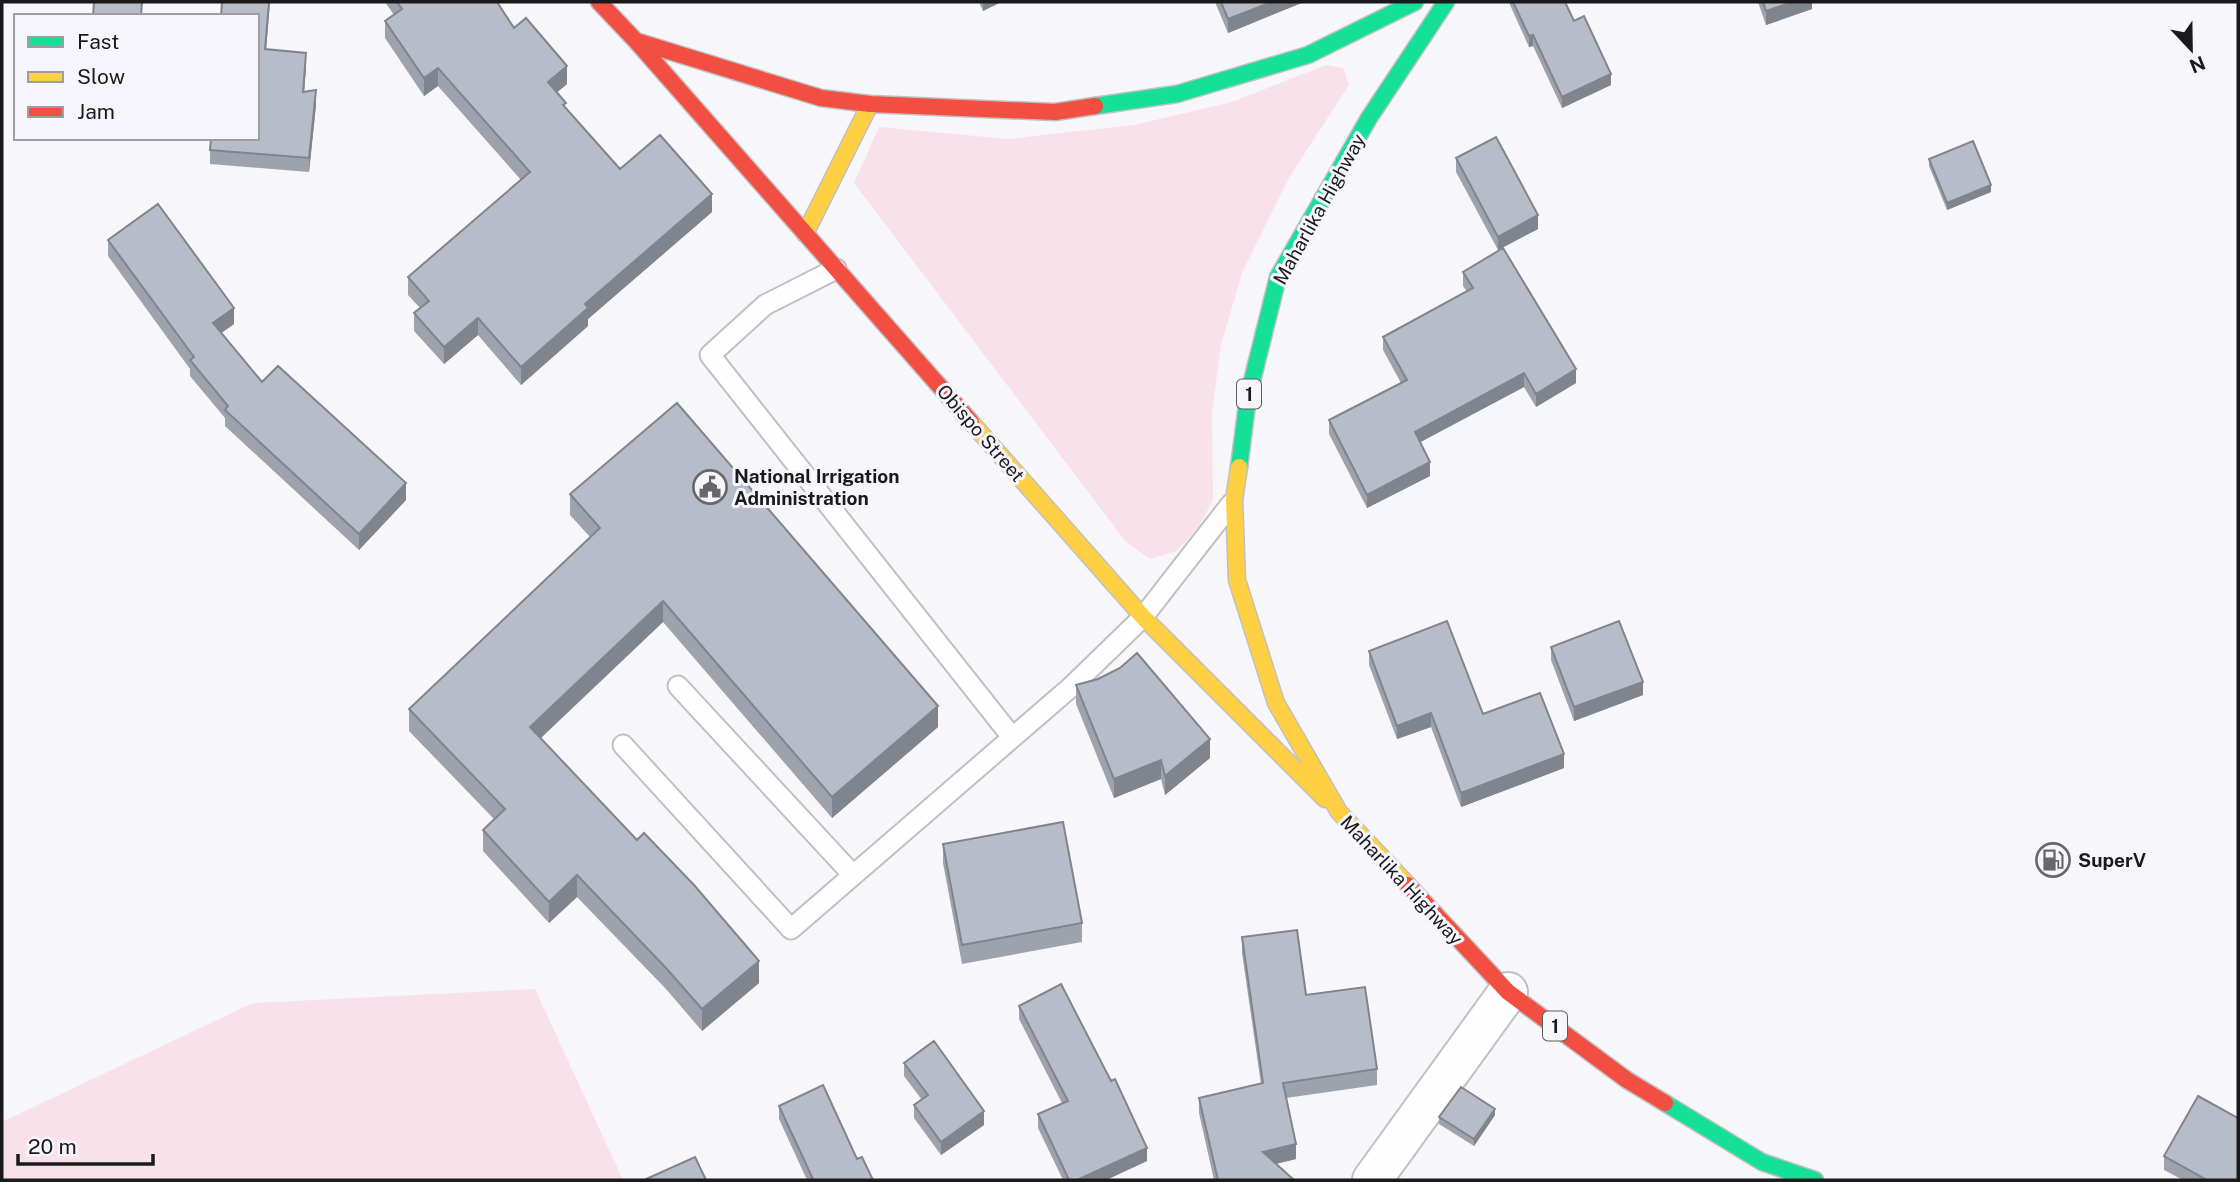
<svg xmlns="http://www.w3.org/2000/svg" width="2240" height="1182" font-family="'Public Sans',sans-serif">
<style>
.green{fill:#f9e1ea}
.lines{fill:none;stroke-linecap:round;stroke-linejoin:round}
.lane-casing{stroke:#c0c0c2;stroke-width:23}
.street-casing{stroke:#c0c0c2;stroke-width:42}
.fast-casing{stroke:#c0c0c2;stroke-width:19}
.slow-casing{stroke:#c0c0c2;stroke-width:19}
.jam-casing{stroke:#c0c0c2;stroke-width:19}
.lane{stroke:#fefefe;stroke-width:19}
.street{stroke:#fefefe;stroke-width:38}
.fast{stroke:#16e098;stroke-width:16}
.slow{stroke:#ffcf43;stroke-width:16}
.jam{stroke:#f24e42;stroke-width:16}
.wall{fill:#9da2ad}
.shaded-wall{fill:#80848d}
.building{fill:#b7bcc9;stroke:#80848d;stroke-width:2}
.labels{text-anchor:middle;dominant-baseline:central;stroke-width:6;stroke-linejoin:round;paint-order:stroke}
.shield{fill:#f6f5fb;stroke:#5c5c5f;stroke-width:2}
.shield-label{font-size:18px;font-weight:bold;fill:#1a1a1c}
.street-label{font-size:19px;fill:#1a1a1c;stroke:#f6f5fb}
.poi-label{font-size:19px;font-weight:bold;fill:#1a1a1c;stroke:#f6f5fb;text-anchor:start}
</style>
<rect width="100%" height="100%" fill="#f7f6fa"/>
<!-- green -->
<path class="green" d="M1326 65 1343 68 1349 85 1290 176 1242 273 1221 345 1212 413 1213 500 1199 526 1177 551 1150 559 1126 542 854 183 879 127 1008 139 1134 125 1232 102Z
M535 989 623 1180H2V1122L253 1003Z"/>
<g class="lines">
<!-- lane casing -->
<g class="lane-casing">
<path id="lane" d="M836 269 765 305 710 355 1012 737
M678 686 853 875
M623 745 791 929 1071 687 1143 617 1231 504"/>
</g>
<!-- street casing -->
<g class="street-casing">
<path id="street" d="M1372 1180 1508 992"/>
</g>
<!-- fast casing -->
<g class="fast-casing">
<path id="fast" d="M1095 106 1177 94 1308 55 1415 2
M1239 467 1248 397 1278 277 1369 118 1446 2
M1665 1103 1762 1162 1815 1180"/>
</g>
<!-- slow casing -->
<g class="slow-casing">
<path id="slow" d="M805 234 870 104
M971 422 1143 617 1325 799
M1239 467 1234 500 1237 580 1276 703 1339 812 1408 885"/>
</g>
<!-- jam casing -->
<g class="jam-casing">
<path id="jam" d="M599 2 636 41 971 422
M636 41 821 98 870 104 1055 112 1095 106
M1408 885 1508 992 1627 1080 1665 1103"/>
</g>
<!-- lane -->
<use href="#lane" class="lane"/>
<!-- street -->
<use href="#street" class="street"/>
<!-- fast -->
<use href="#fast" class="fast"/>
<!-- slow -->
<use href="#slow" class="slow"/>
<!-- jam -->
<use href="#jam" class="jam"/>
</g>
<!-- wall -->
<path class="wall" d="M385 2H497L514 28 567 84 557 92 566 108 620 169 712 212 588 319V326L521 385 478 335 444 364 414 331V313L420 308 408 295V277L521 180 438 86 424 96 385 38V21L394 15Z
M979 2H1001L983 11Z
M1215 2H1304L1228 33Z
M1510 2H1565L1574 21 1611 85 1562 108 1533 46 1529 47 1510 5Z
M1758 2H1812V9L1766 25Z
M267 49 306 67 304 92 316 105 309 172 210 164V150Z
M1456 158 1538 229 1498 250 1456 172Z
M1929 159 1991 192 1947 210 1929 166Z
M108 240 234 324 221 333 262 382 406 500 359 550 225 426V418L190 376V369L108 256Z
M1463 272 1576 383 1536 407 1524 387 1420 442 1430 476 1367 508 1329 434V420L1401 383 1383 350V337L1467 292 1463 286Z
M570 494 938 727 832 818 663 622 541 738 759 983 702 1031 666 989 577 897 549 923 483 851V830L494 819 409 731V709L590 537 570 515Z
M1551 647 1643 695 1574 721 1551 660Z
M1369 651 1483 714 1564 768 1461 807 1431 727 1397 739 1369 665Z
M1076 685 1210 758 1165 795 1161 779 1114 798 1076 704Z
M943 844 1082 923V942L962 964 943 863Z
M1242 937 1306 995 1377 1069V1085L1286 1098 1296 1159 1276 1164 1294 1180H1214L1199 1113V1098L1261 1084 1242 953Z
M1019 1006 1147 1161 1106 1180H1063L1038 1128V1114L1062 1103 1019 1019Z
M904 1063 984 1125 941 1155 914 1118V1105L922 1100 904 1076Z
M779 1106 857 1159 873 1180H807L779 1119Z
M1495 1115 1474 1146 1439 1124V1117Z
M2164 1156 2238 1180H2183L2164 1170Z"/>
<!-- shaded-wall -->
<path class="shaded-wall" d="M269 2H270L265 64V49Z
M983 2H1001L983 11Z
M1272 2H1304L1228 33V19Z
M1793 2H1812V9L1766 25V11Z
M1533 35V46L1529 47V36Z
M306 53V67L303 107V92Z
M567 66V84L548 100V82Z
M438 68V86L424 96V78Z
M1611 74V85L1562 108V97Z
M316 90V105L309 172V158Z
M1991 185V192L1947 210V203Z
M712 194V212L588 319V326L521 385V367L585 304Z
M1538 215V229L1498 250V237Z
M234 308V324L213 339V323Z
M478 318V335L444 364V347Z
M1576 369V383L1536 407V394Z
M1524 373V387L1415 445V432Z
M1430 462V476L1367 508V495Z
M406 483V500L359 550V534Z
M663 601V622L530 748V727Z
M1643 682V695L1574 721V707Z
M938 706V727L832 818V797Z
M1431 713V727L1397 739V726Z
M1210 739V758L1165 795V776Z
M1564 754V768L1461 807V793Z
M1161 760V779L1114 798V779Z
M577 875V897L549 923V902Z
M759 961V983L702 1031V1009Z
M1495 1109V1115L1474 1146V1139Z
M984 1111V1125L941 1155V1142Z
M1296 1144V1159L1263 1167V1152Z
M1147 1148V1161L1106 1180H1077Z"/>
<!-- building -->
<path class="building" d="M94 2H142L141 16H93Z
M222 2H269L265 49 306 53 303 92 316 90 309 158 210 150 211 138H257V16H221Z
M397 2H497L514 28 526 18 567 66 548 82 566 103 563 105 620 169 660 135 712 194 585 304 588 308 521 367 478 318 444 347 414 313 429 301 408 277 530 172 438 68 424 78 385 21 402 9Z
M1221 2H1272L1228 19Z
M1513 2H1565L1574 21 1584 16 1611 74 1562 97 1533 35 1529 36Z
M1763 2H1793L1766 11Z
M1496 137 1538 215 1498 237 1456 158Z
M1973 141 1991 185 1947 203 1929 159Z
M158 204 234 308 213 323 262 382 278 366 406 483 359 534 225 410 228 406 190 360 194 357 108 240Z
M1503 248 1576 369 1536 394 1524 373 1415 432 1430 462 1367 495 1329 420 1407 380 1383 337 1473 288 1463 272Z
M677 403 938 706 832 797 663 601 530 727 637 840 644 833 694 885 759 961 702 1009 666 968 577 875 549 902 483 830 505 809 409 709 600 528 570 494Z
M1447 621 1483 714 1540 693 1564 754 1461 793 1431 713 1397 726 1369 651Z
M1619 621 1643 682 1574 707 1551 647Z
M1137 653 1210 739 1165 776 1161 760 1114 779 1076 685 1098 679 1120 668Z
M1063 822 1082 923 962 945 943 844Z
M1297 930 1306 995 1365 987 1377 1069 1283 1083 1296 1144 1263 1152 1294 1180H1218L1199 1098 1263 1083 1242 937Z
M1061 984 1111 1081 1115 1079 1147 1148 1077 1180H1069L1038 1114 1068 1101 1019 1006Z
M934 1041 984 1111 941 1142 914 1105 928 1095 904 1063Z
M823 1085 857 1159 862 1157 873 1180H811L813 1179 779 1106Z
M1461 1087 1495 1109 1474 1139 1439 1117Z
M2198 1096 2238 1118V1180H2207L2164 1156Z
M695 1157 706 1180H644Z"/>
<!-- icons -->
<defs>
<g id="civic-ring" transform="scale(1.75)"><circle r="9.5" fill="#f6f5fb" stroke="#67676a" stroke-width="1.5"/><path d="M-.6-6.5H3V-4.5H.6V-3L4-1V1h2V6H-6V1h2V-1L-.6-3ZM-1.2 2.5V6h2.4V2.5Z" fill="#67676a"/></g>
<g id="fuel-ring" transform="scale(1.75)"><circle r="9.5" fill="#f6f5fb" stroke="#67676a" stroke-width="1.5"/><path d="M-5.5-6h7V0h2V4h1.3V-2.5L3-4.5l.8-.8L6-3V5H2.5V1h-1V6h-7ZM-4.2-4.7v3.2H.2V-4.7Z" fill="#67676a"/></g>
</defs>
<g fill-rule="evenodd">
<use href="#civic-ring" x="710" y="487"/>
<use href="#fuel-ring" x="2053" y="860"/>
</g>
<g class="labels">
<!-- shield labels -->
<g class="shield">
<rect x="1237" y="379.5" width="24" height="29" rx="5"/>
<rect x="1543" y="1011.5" width="24" height="29" rx="5"/>
</g>
<g class="shield-label">
<text x="1249" y="394">1</text>
<text x="1555" y="1026">1</text>
</g>
<!-- street labels -->
<g class="street-label">
<text transform="translate(1319 209) rotate(-61)">Maharlika Highway</text>
<text transform="translate(981 433) rotate(49)">Obispo Street</text>
<text transform="translate(1402 880) rotate(47)">Maharlika Highway</text>
</g>
<!-- poi labels -->
<g class="poi-label">
<text x="734" y="476">National Irrigation<tspan x="734" dy="22">Administration</tspan></text>
<text x="2078" y="860">SuperV</text>
</g>
</g>
<!-- border -->
<rect width="2240" height="1182" fill="none" stroke="#1a1a1c" stroke-width="7"/>
<!-- legend -->
<rect x="14" y="14" width="245" height="126" fill="#f6f5fb" stroke="#9e9da2" stroke-width="2"/>
<rect x="28" y="37" width="35" height="10" fill="#16e098" stroke="#9e9da2" stroke-width="2"/>
<text x="77" y="49" font-size="21" fill="#1a1a1c">Fast</text>
<rect x="28" y="72" width="35" height="10" fill="#ffcf43" stroke="#9e9da2" stroke-width="2"/>
<text x="77" y="84" font-size="21" fill="#1a1a1c">Slow</text>
<rect x="28" y="107" width="35" height="10" fill="#f24e42" stroke="#9e9da2" stroke-width="2"/>
<text x="77" y="119" font-size="21" fill="#1a1a1c">Jam</text>
<!-- north arrow -->
<g transform="translate(2191 49) rotate(158)" stroke="#f6f5fb" stroke-width="5" paint-order="stroke">
<path d="M0-5L12 26L0 18L-12 26Z" fill="#1a1a1c"/>
<text y="-10" font-size="19" font-weight="bold" text-anchor="middle" fill="#1a1a1c">N</text>
</g>
<!-- scale -->
<path d="M18 1154v10h135v-10" fill="none" stroke="#1a1a1c" stroke-width="3.5"/>
<text x="28" y="1154" font-size="21" fill="#1a1a1c" stroke="#f6f5fb" stroke-width="5" paint-order="stroke">20 m</text>
</svg>
